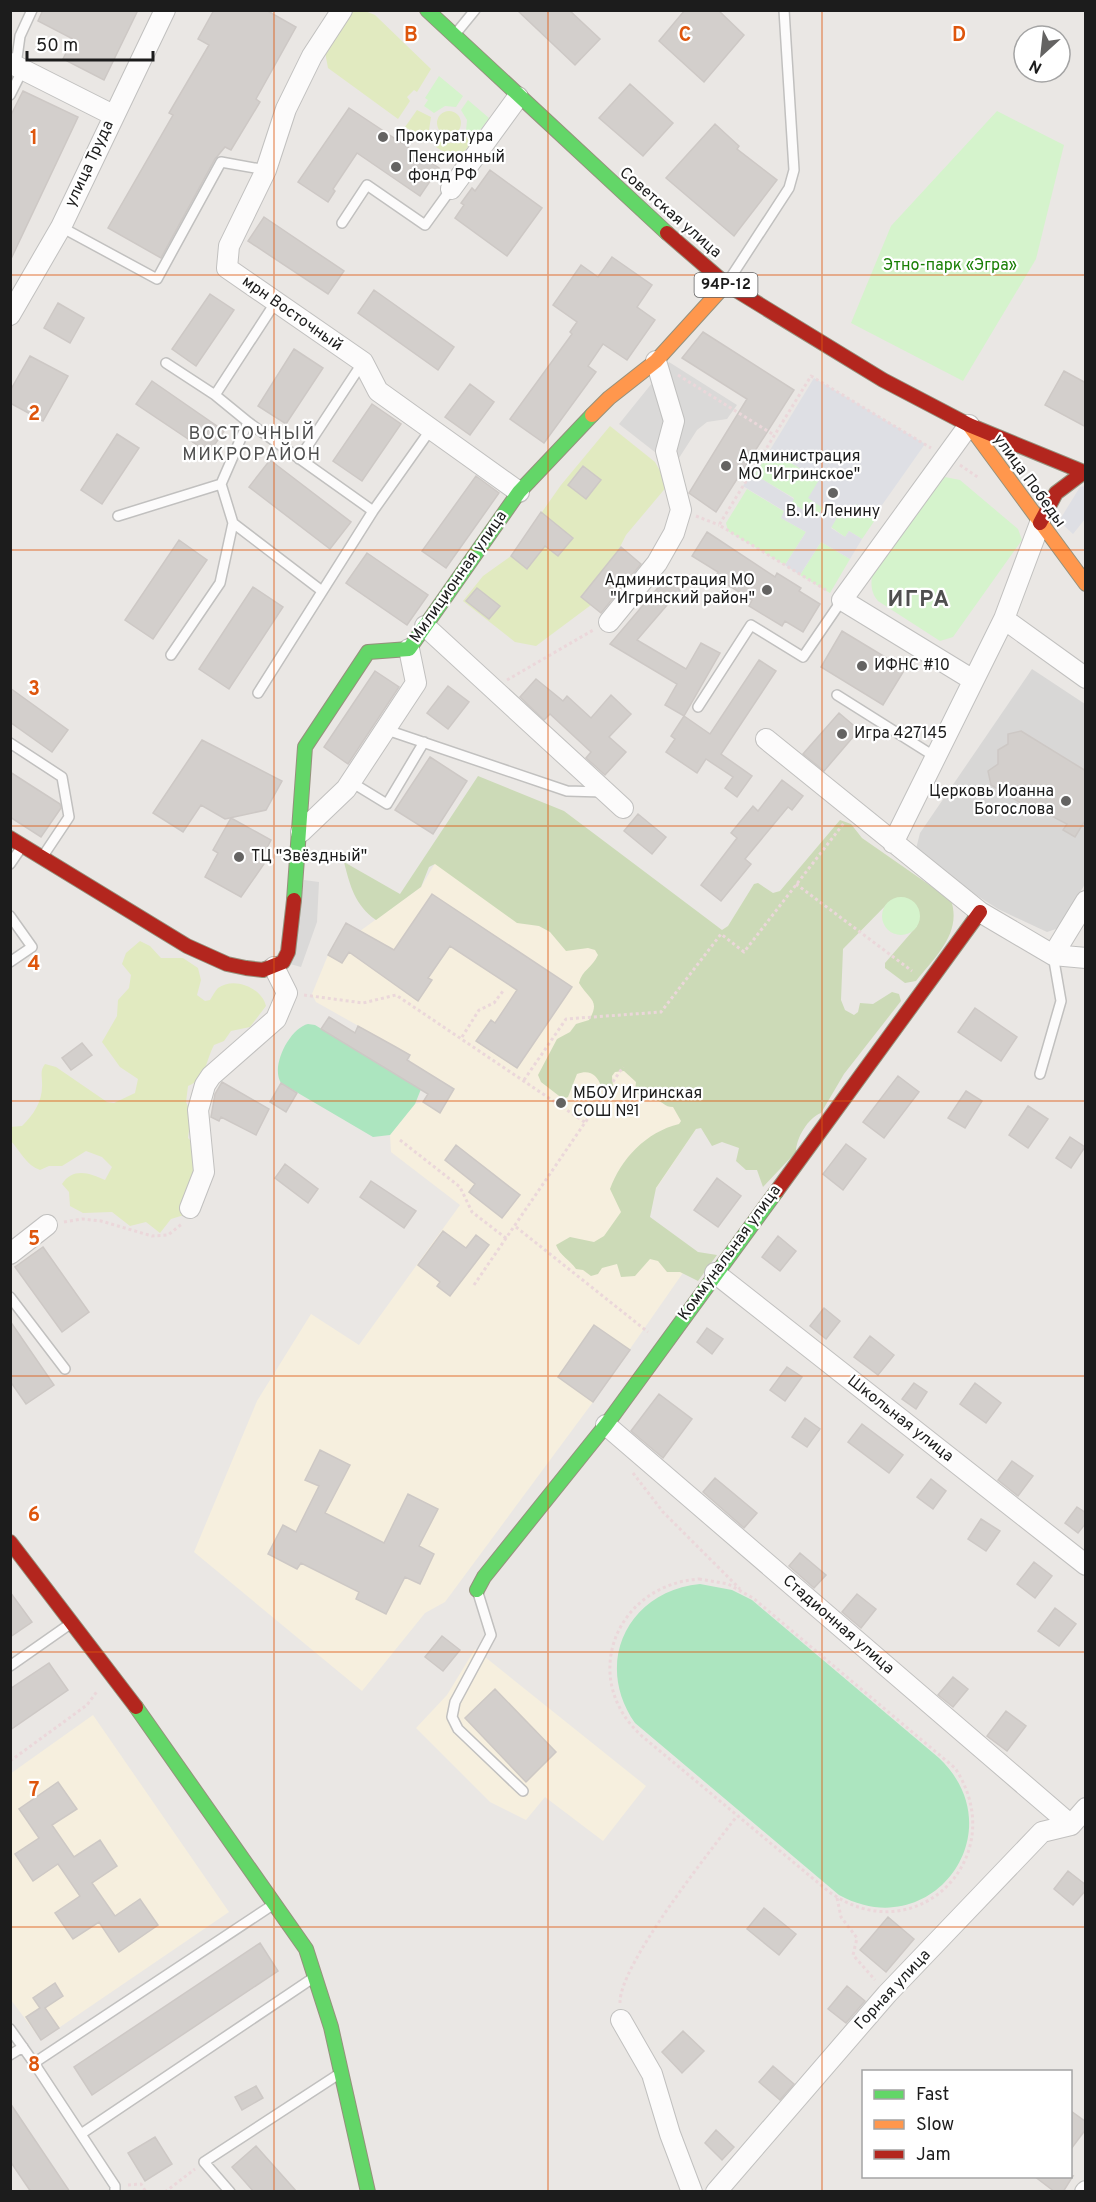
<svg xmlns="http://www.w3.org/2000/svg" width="1096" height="2202" font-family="Overpass,sans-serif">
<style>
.education{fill:#f6efde}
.religious{fill:#d8d7d6}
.grass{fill:#e1eac0}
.forest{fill:#ccdab7}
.park{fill:#d5f3cc}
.pitch{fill:#ace5bf}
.parking{fill:#dad9d8}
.plaza{fill:#dedfe4}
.building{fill:#d3cfcc;stroke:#cdc8c5;stroke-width:1.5}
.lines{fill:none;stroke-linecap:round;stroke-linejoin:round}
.lane-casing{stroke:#c1c0bf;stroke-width:12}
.street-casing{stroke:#c1c0bf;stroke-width:22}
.fast-casing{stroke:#95917c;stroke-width:16}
.slow-casing{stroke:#95917c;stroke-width:16}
.jam-casing{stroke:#95917c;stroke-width:16}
.path{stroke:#ebd7da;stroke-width:3;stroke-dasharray:3 3;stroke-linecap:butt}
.lane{stroke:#fcfbfb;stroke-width:9}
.street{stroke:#fcfbfb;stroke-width:20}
.fast{stroke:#63d668;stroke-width:14}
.slow{stroke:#ff974d;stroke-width:14}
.jam{stroke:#b3261e;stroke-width:14}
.grid{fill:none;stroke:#de560d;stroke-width:1.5;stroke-opacity:0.55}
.poi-dot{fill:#646362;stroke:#fff;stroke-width:2}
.labels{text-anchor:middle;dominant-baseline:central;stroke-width:4.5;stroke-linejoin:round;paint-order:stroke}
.shield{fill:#fff;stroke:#606060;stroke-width:1.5}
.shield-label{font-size:15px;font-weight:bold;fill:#1c1c1c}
.poi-label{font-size:16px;fill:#1c1c1c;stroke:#fff;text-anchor:start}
.street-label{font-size:16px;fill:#1c1c1c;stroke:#fff}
.park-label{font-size:16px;fill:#197f05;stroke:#fff}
.neighbourhood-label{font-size:18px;letter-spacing:1.5px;fill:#4f4f4f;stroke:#fff}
.district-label{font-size:22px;font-weight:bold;letter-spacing:1.5px;fill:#4f4f4f;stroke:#fff}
.grid-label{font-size:20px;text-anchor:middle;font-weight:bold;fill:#de560d;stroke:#fff;stroke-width:4.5;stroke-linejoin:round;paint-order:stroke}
</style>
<rect width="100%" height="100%" fill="#eae7e4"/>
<!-- education -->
<path class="education" d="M485 779 546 833 702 1120 637 1217 694 1257 593 1402 445 1602 425 1613 362 1691 194 1552 257 1401 311 1314 359 1345 460 1205 391 1152 390 1135 415 1104 423 1102 440 1113 454 1088 410 1062V1055L316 1002 312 994 328 955 346 923 360 931 421 887Z
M475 1649 646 1786 603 1841 545 1797 526 1820 490 1802 416 1728 447 1695Z
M93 1715 229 1912 41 2040 11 2000 10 1774Z"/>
<!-- religious -->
<path class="religious" d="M1032 669 1085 704V884L1059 928 1047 932 998 909 937 870 916 849 920 833Z"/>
<!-- grass -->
<path class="grass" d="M349 11H365L375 15 431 69 417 92 414 90 407 97 410 101 398 119 328 68 325 52Z
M417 110 431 117 429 130 434 139 431 143 405 127Z
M437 123a12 12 0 1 1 24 0a12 12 0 1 1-24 0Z
M463 135 472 141 458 161 436 147 439 142 452 143Z
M610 426 655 462 668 485 626 535 591 605 536 646 515 642 463 601 483 576 511 556 561 485Z
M140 941 150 946 161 958H183L198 968 201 980 197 995 205 1001 210 1000C212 997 215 991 218 988 234 976 262 988 266 1006L250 1027 231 1031 224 1041 214 1045C205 1062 207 1078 188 1086L186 1102 191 1113 188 1138 203 1154 184 1215 171 1219 160 1233 146 1222 130 1226 112 1212 83 1213 70 1206 69 1192 62 1184C73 1167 90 1173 105 1180L112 1167 102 1157 86 1151 62 1166H49L40 1170C26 1165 21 1152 11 1141L10 1127 22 1126C34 1114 43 1101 42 1083 42 1074 40 1071 45 1064L56 1067 107 1102 114 1103 135 1093 138 1079 120 1067 102 1042 117 1016 118 1000 129 988 131 975 122 964 126 953Z"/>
<!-- forest -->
<path class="forest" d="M478 776 564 811 722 930 728 926 754 884 758 883 773 893 780 891 840 820 851 824 862 838 951 900C962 933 936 956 916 981L905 983 885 968V963L917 926 889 902 843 949 841 1000 845 1010 854 1015 858 1012 860 1003 873 1004 892 992 899 994 901 1001 844 1074 821 1113C808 1118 796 1138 796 1152L763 1187 757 1170H746L736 1161 739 1148 722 1142 712 1146 701 1128 696 1129 656 1188 650 1217 698 1252 717 1255 698 1281 680 1272H667L658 1261 650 1259 635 1276 621 1277 617 1264 602 1268 598 1274 591 1276 583 1270 576 1269C570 1260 560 1256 556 1245L570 1237 594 1242 604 1236 621 1212 610 1189C621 1159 646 1132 679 1124L681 1121 673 1107C664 1107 664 1102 656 1100 647 1096 642 1100 635 1091L636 1082 624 1071 615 1072 612 1076 613 1086 607 1089 601 1086C597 1075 590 1069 577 1074L568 1097 563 1099 541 1082 538 1075 557 1039 570 1032 576 1024 589 1020C601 1000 589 1000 579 983 582 970 593 967 598 955L595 950 588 948 566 951 550 932 539 926 517 923 435 864 429 867 421 887 376 920C355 905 350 886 344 862L400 894Z"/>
<!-- park -->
<path class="park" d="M439 76 463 96 456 107 445 106 434 113 424 106 428 100 425 98Z
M468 100 489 118 476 136 466 131 467 120 461 110Z
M997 111 1064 145 1036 259 963 381 851 323 891 226Z
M770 450 819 480 824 507 816 518 791 503 794 498 755 475Z
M945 477 960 480 1018 529 1022 540 953 637 940 641 878 601C869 591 871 579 874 566Z
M747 489 785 512 781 518 806 532 785 565 728 531 726 523Z
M856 504 877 517 862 539 849 531 845 537 831 527 838 515 845 519Z
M821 542 850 559 830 593 800 575Z
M882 916a19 19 0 1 1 38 0a19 19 0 1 1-38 0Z"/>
<!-- pitch -->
<path class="pitch" d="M308 1024 315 1025 421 1089 415 1104 390 1135 373 1137 281 1083C270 1066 290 1028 308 1024Z
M700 1584 732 1590 752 1600 939 1758C1016 1831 932 1946 839 1895L635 1723C593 1663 628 1591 700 1584Z"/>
<!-- parking -->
<path class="parking" d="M669 362 737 405 727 419 707 422 697 430 679 458 665 460 619 424Z
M304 880 319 882 317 922 301 967 290 964Z"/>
<!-- plaza -->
<path class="plaza" d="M814 378 925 444 875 515 856 504 845 519 838 516 831 528 845 537 849 531 862 539 850 559 821 542 800 575 785 565 806 532 781 518 784 511 743 486 751 472 794 499 792 503 816 518 823 508 808 498 819 480 770 450Z
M1085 486V519L1073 534 1059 521 1080 487Z"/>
<!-- building -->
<path class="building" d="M43 10H138L104 80 63 59 73 39 38 21Z
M214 10H266L296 27 256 99 260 102 231 150 225 147 215 159 161 258 108 228 173 115 169 113 209 45 198 39Z
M517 10H569L600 39 575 65Z
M685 10H718L744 35 704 82 659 41Z
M630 84 673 123 643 156 599 118Z
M23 91 78 117 10 261V117Z
M349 108 439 168 420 196 357 153 333 189 335 191 328 202 298 182Z
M715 124 739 146 737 149 777 180 734 236 666 178Z
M490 170 542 208 507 256 455 218 464 205 461 203 472 188 475 191Z
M264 217 344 271 328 294 248 241Z
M612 257 652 285 637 307 655 320 627 360 603 344 588 366 596 372 544 443 510 419 572 334 570 332 577 322 553 305 581 265 598 277Z
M374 290 454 347 438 370 358 313Z
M210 294 234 310 196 366 172 349Z
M58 303 84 318 70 343 44 328Z
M703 332 794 390 716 512 689 493 747 399 682 358Z
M294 349 323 368 286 424 258 406Z
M30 356 68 376 43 421 10 403V391Z
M1064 371 1086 383V427L1045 405Z
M152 381 224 431 209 453 136 404Z
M470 384 494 402 470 435 445 417Z
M372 404 401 424 362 481 333 461Z
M117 434 139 448 102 504 81 490Z
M270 460 351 522 330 549 249 487Z
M583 466 601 480 586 499 568 485Z
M476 476 499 493 446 568 422 551Z
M541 512 573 538 558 556 545 546 527 569 511 556Z
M707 532 775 577 777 573 801 588 799 591 820 604 803 632 785 621 782 626 749 606 752 600 715 577 718 572 692 556Z
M179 540 207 560 153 639 125 620Z
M621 547 641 564 601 613 581 597Z
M367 553 428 595 407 625 346 583Z
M667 577 680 590 637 640 686 669 701 643 720 653 684 716 665 705 677 684 610 644Z
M253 587 283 607 229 689 199 669Z
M477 588 500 606 489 619 466 601Z
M842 631 905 669 883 705 821 667Z
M759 660 776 671 721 754 752 776 737 797 725 788 733 777 706 759 697 773 666 752 675 739 671 736 684 716 710 734Z
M375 671 399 687 348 764 324 747Z
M536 679 563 701 567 696 591 718 611 695 631 714 609 737 626 752 605 775 586 758 591 752 550 714 544 720 520 697Z
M448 686 469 702 448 729 427 713Z
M10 688 68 730 52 752 10 722Z
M839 713 859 730 824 771 803 754Z
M1021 731 1086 771V819L1075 837 1063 830 1067 824 1044 812 1042 816 991 785 988 771 998 764V750L1008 744V734Z
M202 740 282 781 266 810 225 819 201 805 183 832 153 813Z
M430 757 467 781 433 834 395 810Z
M10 772 60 804 61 808 41 837 10 817Z
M782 780 803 796 792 810 788 807 745 859 751 864 721 901 701 885 737 838 731 833 753 806 758 811Z
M638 814 666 837 652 854 624 831Z
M231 818 271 840 260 861 264 864 241 897 205 877 218 853 213 850Z
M432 894 572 987 517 1068 476 1041 491 1020 495 1023 517 990 450 946 428 978 432 980 418 1001 349 952 342 963 328 955 346 923 394 950Z
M975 1008 1017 1037 1001 1061 958 1032Z
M329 1017 355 1033 358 1026 394 1046 410 1055 407 1060 454 1089 440 1113 423 1102 428 1094 321 1029Z
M82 1043 92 1055 71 1070 62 1058Z
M898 1076 919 1092 884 1138 863 1122Z
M222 1082 269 1109 256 1135 221 1117 219 1121 211 1117 215 1094Z
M281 1083 297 1093 286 1112 270 1102Z
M966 1091 982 1101 965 1128 948 1118Z
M1028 1106 1048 1119 1028 1148 1009 1135Z
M1070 1137 1085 1147 1071 1168 1056 1158Z
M846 1144 866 1159 843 1190 823 1174Z
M456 1145 520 1195 502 1218 469 1192 475 1184 445 1160Z
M285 1164 318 1189 308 1203 275 1178Z
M717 1178 741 1196 718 1227 694 1210Z
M371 1181 416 1211 404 1228 360 1197Z
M443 1231 466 1248 476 1235 489 1245 450 1296 437 1286 440 1282 418 1265Z
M778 1236 796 1251 780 1271 762 1257Z
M43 1247 89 1312 62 1332 15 1267Z
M824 1308 840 1321 826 1339 810 1326Z
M10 1321 54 1385 26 1404 10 1381Z
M594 1325 630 1350 593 1402 558 1377Z
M707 1328 723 1339 712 1354 697 1342Z
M870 1336 894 1355 878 1375 854 1357Z
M787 1367 802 1377 785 1401 770 1390Z
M914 1383 927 1392 916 1409 902 1399Z
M975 1383 1001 1403 986 1423 960 1404Z
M659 1394 692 1419 663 1458 631 1431Z
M805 1418 820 1429 807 1447 792 1437Z
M862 1424 903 1455 889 1473 848 1442Z
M320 1450 350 1465 325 1513 351 1526 384 1543 408 1494 438 1509 419 1546 434 1554 420 1584 405 1577 386 1614 356 1599 359 1592 301 1563 297 1569 268 1554 283 1525 296 1532 319 1486 305 1480Z
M1012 1461 1033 1476 1018 1496 998 1480Z
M715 1478 757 1513 744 1528 703 1492Z
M931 1479 946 1491 933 1509 917 1497Z
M1077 1507 1086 1513V1523L1078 1533 1065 1523Z
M981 1519 1000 1531 986 1551 968 1539Z
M800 1553 826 1575 814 1588 789 1566Z
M1034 1562 1052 1576 1035 1598 1017 1584Z
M10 1592 32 1622 10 1637Z
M857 1594 876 1609 861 1628 842 1612Z
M1055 1608 1076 1624 1059 1646 1038 1631Z
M442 1636 460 1650 443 1671 425 1657Z
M49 1663 68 1690 10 1730V1689Z
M953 1677 968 1689 953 1707 938 1695Z
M495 1689 556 1752 526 1782 465 1718Z
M1006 1711 1026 1726 1007 1751 987 1736Z
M58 1782 77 1809 52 1825 74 1857 100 1840 117 1866 92 1883 115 1916 140 1899 158 1925 119 1952 99 1922 73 1939 55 1913 80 1896 58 1864 33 1881 15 1854 39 1838 19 1809Z
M1068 1871 1086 1885V1890L1073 1905 1054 1889Z
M764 1908 796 1934 779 1955 747 1929Z
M888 1917 914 1939 886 1972 860 1950Z
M260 1943 278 1971 92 2095 74 2067Z
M55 1983 63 1996 45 2008 59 2028 41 2040 26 2017 40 2008 33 1998Z
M847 1986 865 2001 846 2023 828 2009Z
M683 2031 704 2051 682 2073 662 2052Z
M773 2066 794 2084 780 2100 759 2082Z
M256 2086 263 2098 242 2110 235 2097Z
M10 2103 70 2192H31L10 2161Z
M1071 2111 1086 2122V2129L1071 2149Z
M716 2130 734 2147 722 2160 705 2143Z
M155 2137 172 2164 145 2181 128 2153Z
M256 2146 297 2192H254L232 2167Z
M1034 2176H1073L1063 2192H1055Z"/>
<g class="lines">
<!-- lane casing -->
<g class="lane-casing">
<path id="lane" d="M457 32 475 10
M16 65 20 36 32 10
M10 95 23 69
M342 223 367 185 425 225 451 189
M61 227 157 279 221 162 266 170
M729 280 789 188 794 170 784 10
M275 303 215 395 248 422 373 511
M166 363 215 395
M248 422 221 484 233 523 322 591
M299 459 363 362
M118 516 221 484
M171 655 220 583 233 523
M258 693 373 511 431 429
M837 695 937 758
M698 707 751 625 803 657 842 600
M387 730 567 791 603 792
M10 743 62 777 69 817 43 856
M351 782 387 804 424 742
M10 864 21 848
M10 916 32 947 10 962
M1040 1074 1061 1001 1053 955
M10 1297 65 1369
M478 1593 491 1635 455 1702 452 1717 458 1729 523 1791
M10 1666 70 1624
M10 2029 34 2063
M10 2055 23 2047
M81 2134 313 1978
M115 2192V2186L34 2063 271 1906
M230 2192 204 2162 339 2074"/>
</g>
<!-- street casing -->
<g class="street-casing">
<path id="street" d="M342 10 312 56 286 109 266 170 229 246 227 268 363 362 378 391 519 492
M10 63 113 115
M451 189 518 97
M10 315 61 227 165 10
M969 425 842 600 973 680
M1004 619 1086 678
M609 622 657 563 674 533 681 510 666 451 674 421 656 361
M425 626 623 808
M766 739 980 912 1053 955 1086 958
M301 832 346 789 416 683 409 649
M893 843 1004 619 1040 523
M1053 955 1086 901
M190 1208 204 1172 198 1110 205 1085 211 1076 276 1019 287 993 274 967
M10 1254 47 1225
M715 1273 1086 1565
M606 1425 1071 1825
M621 2020 652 2074 670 2134 692 2192
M716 2192 887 1994 1042 1832 1071 1825 1086 1808
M1085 2192 1086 2191"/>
</g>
<!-- fast casing -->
<g class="fast-casing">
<path id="fast" d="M427 10 667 233
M294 900 305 747 368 652 409 649 519 492 592 415
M477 1590 484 1577 606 1425 776 1192
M136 1707 306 1949 331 2027 368 2192"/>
</g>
<!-- slow casing -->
<g class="slow-casing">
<path id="slow" d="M592 415 609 398 656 361 726 284
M969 425 1086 584"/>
</g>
<!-- jam casing -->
<g class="jam-casing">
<path id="jam" d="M667 233 726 284 883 380 969 425 1086 473
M1040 523 1056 493 1084 472
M10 838 187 946 227 964 246 968 263 970 283 962 288 952 294 900
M776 1192 980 912
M10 1542 136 1707"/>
</g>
<!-- path -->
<path class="path" d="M678 375 774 435
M960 465 979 478
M696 516 719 525
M826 590 719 525 811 376 931 448
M507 680 595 629
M796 884 912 971
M304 995 363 1003 396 995 586 1123
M462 1037 479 1010 494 1003 503 991
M524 1080 566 1019 661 1012 721 934 744 952 844 823
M400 1140 460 1187 472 1212 507 1239
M64 1222 82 1219 101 1221 152 1236 168 1235 183 1223
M516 1227 648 1332
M474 1285 623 1067
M633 1473 663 1512 740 1589
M699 1579 728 1584 753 1598 955 1768C1014 1858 914 1955 828 1891L643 1737C578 1680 615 1585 699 1579Z
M10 1761 87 1705 98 1690
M837 1898 841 1917 857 1938 853 1955 875 1980
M620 2003C619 1965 711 1850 737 1816
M128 2185 141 2184 146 2192
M165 2192 195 2169"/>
<!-- lane -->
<use href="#lane" class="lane"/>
<!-- street -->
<use href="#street" class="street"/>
<!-- fast -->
<use href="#fast" class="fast"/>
<!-- slow -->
<use href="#slow" class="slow"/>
<!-- jam -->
<use href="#jam" class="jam"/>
</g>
<!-- grid -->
<path class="grid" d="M274 10V2192M548 10V2192M822 10V2192M10 275H1086M10 550H1086M10 826H1086M10 1101H1086M10 1376H1086M10 1652H1086M10 1927H1086"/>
<!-- markers -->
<g class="poi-dot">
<circle cx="383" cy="137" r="6"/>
<circle cx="396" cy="167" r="6"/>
<circle cx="726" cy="466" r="6"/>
<circle cx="833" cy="493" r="6"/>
<circle cx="767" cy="590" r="6"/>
<circle cx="862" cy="666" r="6"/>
<circle cx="842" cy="734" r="6"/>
<circle cx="1066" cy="801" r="6"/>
<circle cx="239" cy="857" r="6"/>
<circle cx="561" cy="1103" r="6"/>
</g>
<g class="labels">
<!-- shield labels -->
<rect class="shield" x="694.5" y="273" width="63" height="24" rx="4.5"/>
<g class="shield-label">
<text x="726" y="285">94Р-12</text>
</g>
<!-- poi labels -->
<g class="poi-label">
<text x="395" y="137">Прокуратура</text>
<text x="408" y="158">Пенсионный<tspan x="408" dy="18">фонд РФ</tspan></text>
<text x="738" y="457">Администрация<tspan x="738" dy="18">МО "Игринское"</tspan></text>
<text x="833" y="512" text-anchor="middle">В. И. Ленину</text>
<text x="755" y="581" text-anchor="end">Администрация МО<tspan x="755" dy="18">"Игринский район"</tspan></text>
<text x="874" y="666">ИФНС #10</text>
<text x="854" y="734">Игра 427145</text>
<text x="1054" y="792" text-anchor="end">Церковь Иоанна<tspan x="1054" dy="18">Богослова</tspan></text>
<text x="251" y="857">ТЦ "Звёздный"</text>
<text x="573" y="1094">МБОУ Игринская<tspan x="573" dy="18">СОШ №1</tspan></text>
</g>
<!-- street labels -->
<g class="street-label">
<text transform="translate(90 164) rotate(-65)">улица Труда</text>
<text transform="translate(670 213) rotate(41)">Советская улица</text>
<text transform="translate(292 314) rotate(35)">мрн Восточный</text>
<text transform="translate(1029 481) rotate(54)">улица Победы</text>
<text transform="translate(459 577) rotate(-55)">Милиционная улица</text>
<text transform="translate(730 1253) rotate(-54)">Коммунальная улица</text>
<text transform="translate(900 1419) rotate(38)">Школьная улица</text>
<text transform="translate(838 1625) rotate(41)">Стадионная улица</text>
<text transform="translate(893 1990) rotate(-47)">Горная улица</text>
</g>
<!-- park labels -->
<g class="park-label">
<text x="950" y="266">Этно-парк «Эгра»</text>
</g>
<!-- neighbourhood labels -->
<g class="neighbourhood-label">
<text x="252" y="434">ВОСТОЧНЫЙ<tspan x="252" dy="21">МИКРОРАЙОН</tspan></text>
</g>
<!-- district labels -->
<g class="district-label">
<text x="919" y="600">ИГРА</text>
</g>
</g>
<g class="grid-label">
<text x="411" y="41">B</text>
<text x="685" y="41">C</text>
<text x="959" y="41">D</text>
<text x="34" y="144">1</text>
<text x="34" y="420">2</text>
<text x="34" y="695">3</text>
<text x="34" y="970">4</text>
<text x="34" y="1245">5</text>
<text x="34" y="1521">6</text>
<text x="34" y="1796">7</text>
<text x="34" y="2071">8</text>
</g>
<!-- border -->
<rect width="1096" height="2202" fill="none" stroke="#1c1c1c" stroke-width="24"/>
<!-- legend -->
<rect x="862" y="2070" width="210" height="108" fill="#ffffff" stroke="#a4a4a4" stroke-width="1.5"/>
<rect x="874" y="2090" width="30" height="9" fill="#63d668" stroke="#a4a4a4" stroke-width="1.5"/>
<text x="916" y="2100" font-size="18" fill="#1c1c1c">Fast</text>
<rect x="874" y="2120" width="30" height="9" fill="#ff974d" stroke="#a4a4a4" stroke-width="1.5"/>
<text x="916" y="2130" font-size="18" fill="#1c1c1c">Slow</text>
<rect x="874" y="2150" width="30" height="9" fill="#b3261e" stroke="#a4a4a4" stroke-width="1.5"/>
<text x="916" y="2160" font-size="18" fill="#1c1c1c">Jam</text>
<!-- north arrow -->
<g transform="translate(1042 54) rotate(207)"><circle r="28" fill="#ffffff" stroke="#a4a4a4" stroke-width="1.5"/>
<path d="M0-4.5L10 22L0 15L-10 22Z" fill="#646362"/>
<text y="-9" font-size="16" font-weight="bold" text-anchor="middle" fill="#1c1c1c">N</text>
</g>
<!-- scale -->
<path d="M27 51v9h126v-9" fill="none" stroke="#1c1c1c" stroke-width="3"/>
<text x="36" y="51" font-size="18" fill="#1c1c1c" stroke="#ffffff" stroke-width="4.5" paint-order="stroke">50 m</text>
</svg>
